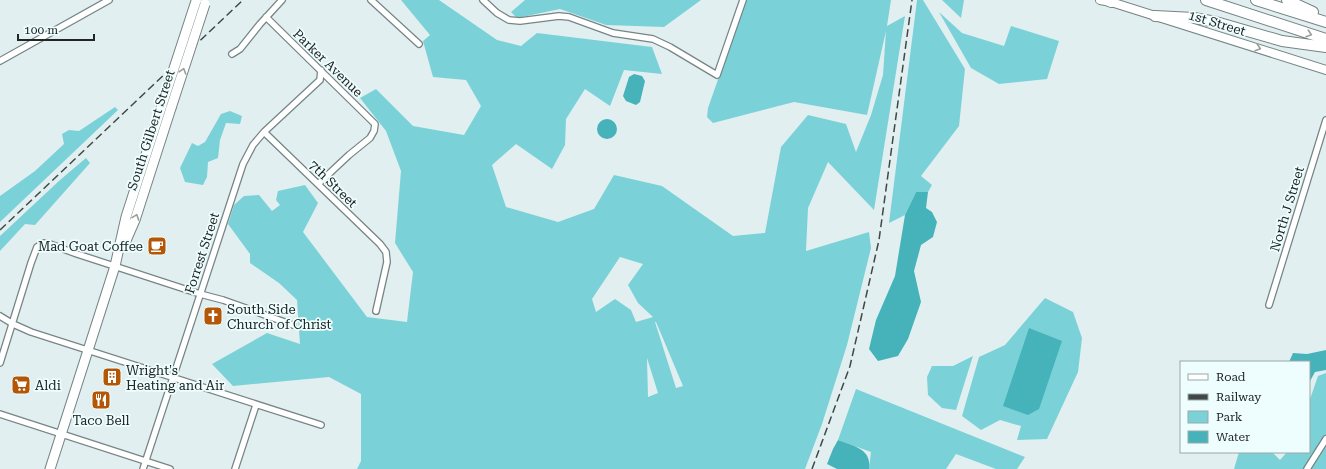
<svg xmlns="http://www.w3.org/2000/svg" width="1326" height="469" font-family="'Roboto Serif',serif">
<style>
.green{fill:#7ad2d8;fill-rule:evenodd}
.water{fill:#46b3ba}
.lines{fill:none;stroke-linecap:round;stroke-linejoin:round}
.street-casing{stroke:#768484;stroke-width:8}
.secondary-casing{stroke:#768484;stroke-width:10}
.primary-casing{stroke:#768484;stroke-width:11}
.highway-casing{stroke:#768484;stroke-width:12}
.street{stroke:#fff;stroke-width:5.5}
.secondary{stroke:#fff;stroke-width:8}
.primary{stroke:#fff;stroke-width:9}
.highway{stroke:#fff;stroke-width:10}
.rail{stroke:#414747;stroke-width:1.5;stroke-dasharray:8 4;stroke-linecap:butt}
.primary-bridge-casing{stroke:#768484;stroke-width:11;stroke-linecap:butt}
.primary-bridge{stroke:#fff;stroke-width:9}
.oneway{stroke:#9b9d9d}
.labels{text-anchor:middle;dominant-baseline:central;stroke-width:3.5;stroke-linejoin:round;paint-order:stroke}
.street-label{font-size:13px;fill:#202525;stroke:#eefdfd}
.poi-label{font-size:13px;fill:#202525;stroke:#eefdfd;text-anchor:start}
</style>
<rect width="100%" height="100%" fill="#e1eff0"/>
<!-- green -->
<path class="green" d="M401 0H439L497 40 521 46 537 33 652 47 662 74 624 70 610 106 585 89 566 119 565 145 552 169 516 144 492 165 506 207 558 222 594 209 614 175 662 186 733 236 765 233 781 147 808 115 846 124 856 152 871 115 883 75 886 31 867 115 794 102 713 123 707 117 708 108 746 0H891L887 26 905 16 874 210 828 162 808 208 806 251 869 232 871 248 847 345 822 424 805 469H357L361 461V394L329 377 233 386 212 364 267 333 300 344 297 300 279 283 250 263V254L228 224 234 205 244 196 259 195 272 211 280 205 276 200 278 191 305 185 318 203 303 232 367 317 407 322 413 272 395 243 401 171 386 131 360 98 376 89 413 126 464 135 481 106 466 80 433 77 423 41 430 35ZM620 257 643 264 628 285 638 303 653 317 636 322 631 310 615 299 596 312 592 299ZM655 322H656L683 386 676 388ZM647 358 658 393 648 397 647 359Z
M525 0H701L664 27 606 25 560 9 517 18 511 12Z
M917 0H923L965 69 959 126 921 176 932 185 928 192H916L905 215 889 223Z
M942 0H964L961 18Z
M939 12 962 33 1004 46 1011 26 1059 41 1047 79 999 84 971 68Z
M115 107 118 110 0 222V196L35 171 64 144 62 134 69 130 79 131Z
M230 111 242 116 240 124 226 123 220 140 218 158 208 162 207 177 203 185 185 182 180 168 192 143 198 146 205 142 221 114Z
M86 158 90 163 35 225 25 224 0 251V236L60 180Z
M1045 298 1073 312 1082 338 1078 372 1047 439 1017 440 1021 426 1000 420 981 430 962 416 979 357 1005 345Z
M973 356 956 410 942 408 928 395 927 377 932 366H953Z
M1326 373V469H1234L1239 452H1272L1280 460 1287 452H1309V402L1318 376Z
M856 389 1025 457 1017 469H996L956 454 946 469H869L871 452 838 440Z"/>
<!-- water -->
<path class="water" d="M634 74 642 76 645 81 640 102 636 105 626 101 623 96 629 77Z
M597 129a10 10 0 1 1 20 0a10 10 0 1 1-20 0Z
M916 192H928L926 208 932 212 937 222 933 237 921 245 914 271 921 302 908 339 898 356 878 361 869 349 876 320 895 276 905 215Z
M1029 328 1062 341 1039 409 1028 415 1003 406Z
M1326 350V370L1315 372 1309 383V362H1289L1293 353 1307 354Z
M838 440C854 446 872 449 869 469H837L827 464 833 449Z"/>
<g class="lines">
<!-- street casing -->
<g class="street-casing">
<path id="street" d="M371 0 419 44
M483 0 497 13 509 20 520 21 559 16 569 17 613 33 653 39 670 47 717 75 743 0
M266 17 375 124 374 131 370 138 349 155 318 184
M232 54 240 49 260 24 282 0
M0 61 109 0
M264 132 380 244 386 252 387 262 376 311
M1269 305 1326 120
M0 316 13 324 31 332 321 425
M0 363 31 263 37 247 43 243 50 244 77 254 200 294 223 300 293 325
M0 414 170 469
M143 469 243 164 253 145 264 132 320 80 321 70
M235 469 256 405
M1307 469 1326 439"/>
</g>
<!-- secondary casing -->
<g class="secondary-casing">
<path id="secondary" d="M1100 0 1111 2 1326 70"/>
</g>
<!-- primary casing -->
<g class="primary-casing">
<path id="primary" d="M125 243 135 220 171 108
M50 469 115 266 126 217 162 105"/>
</g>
<!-- highway casing -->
<g class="highway-casing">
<path id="highway" d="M1107 0 1111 2
M1206 0 1326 39
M1256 0 1326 22
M1287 0 1313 12
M1155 16 1194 18 1216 22 1282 41 1326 47"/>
</g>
<!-- street -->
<use href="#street" class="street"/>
<!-- secondary -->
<use href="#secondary" class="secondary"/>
<!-- primary -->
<use href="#primary" class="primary"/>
<!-- highway -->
<use href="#highway" class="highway"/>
<!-- rail -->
<path class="rail" d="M0 230 243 0
M812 469 850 366 879 240 912 0"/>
<!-- primary-bridge casing -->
<g class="primary-bridge-casing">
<path id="primary-bridge" d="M162 105 196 1
M171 108 205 4"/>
</g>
<!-- primary-bridge -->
<use href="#primary-bridge" class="primary-bridge"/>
</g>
<!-- one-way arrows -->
<defs><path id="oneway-chevron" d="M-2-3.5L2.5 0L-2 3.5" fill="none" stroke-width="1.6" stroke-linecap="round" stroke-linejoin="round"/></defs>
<g class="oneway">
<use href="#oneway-chevron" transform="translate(1309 34) rotate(18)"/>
<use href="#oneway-chevron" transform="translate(1258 48) rotate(18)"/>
<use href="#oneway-chevron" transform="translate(183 71) rotate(-72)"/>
<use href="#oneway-chevron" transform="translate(136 217) rotate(-70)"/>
</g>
<!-- icons -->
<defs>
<g id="cafe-square" transform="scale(1)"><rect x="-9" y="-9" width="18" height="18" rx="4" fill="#b45605" stroke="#eefdfd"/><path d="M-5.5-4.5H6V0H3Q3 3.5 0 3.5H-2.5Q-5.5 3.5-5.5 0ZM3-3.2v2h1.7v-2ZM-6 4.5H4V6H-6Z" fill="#fff"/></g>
<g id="church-square" transform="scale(1)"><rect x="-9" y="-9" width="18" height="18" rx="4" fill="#b45605" stroke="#eefdfd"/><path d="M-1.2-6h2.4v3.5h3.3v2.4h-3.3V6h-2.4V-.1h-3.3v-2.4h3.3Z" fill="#fff"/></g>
<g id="building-square" transform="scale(1)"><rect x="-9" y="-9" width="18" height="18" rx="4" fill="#b45605" stroke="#eefdfd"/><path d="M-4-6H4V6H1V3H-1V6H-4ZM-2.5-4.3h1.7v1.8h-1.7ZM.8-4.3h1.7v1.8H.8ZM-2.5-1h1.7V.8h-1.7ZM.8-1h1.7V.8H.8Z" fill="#fff"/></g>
<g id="supermarket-square" transform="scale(1)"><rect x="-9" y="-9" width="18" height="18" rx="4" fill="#b45605" stroke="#eefdfd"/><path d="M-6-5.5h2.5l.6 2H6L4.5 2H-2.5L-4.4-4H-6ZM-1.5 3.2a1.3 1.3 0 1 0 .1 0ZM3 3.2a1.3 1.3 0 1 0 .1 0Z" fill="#fff"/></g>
<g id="restaurant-square" transform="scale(1)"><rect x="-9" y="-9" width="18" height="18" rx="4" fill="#b45605" stroke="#eefdfd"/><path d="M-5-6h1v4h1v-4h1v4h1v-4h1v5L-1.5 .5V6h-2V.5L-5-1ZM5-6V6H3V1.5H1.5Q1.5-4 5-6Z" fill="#fff"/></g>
</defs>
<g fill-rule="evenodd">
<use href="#cafe-square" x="157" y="246"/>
<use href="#church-square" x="213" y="316"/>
<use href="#building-square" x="112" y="377"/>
<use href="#supermarket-square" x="21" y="385"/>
<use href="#restaurant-square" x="101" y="400"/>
</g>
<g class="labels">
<!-- street labels -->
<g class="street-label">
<text transform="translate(1217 23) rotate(17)">1st Street</text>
<text transform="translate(328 63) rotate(44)">Parker Avenue</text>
<text transform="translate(151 130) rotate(-72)">South Gilbert Street</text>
<text transform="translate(333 184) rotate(44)">7th Street</text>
<text transform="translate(1287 209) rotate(-73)">North J Street</text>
<text transform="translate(202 253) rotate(-72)">Forrest Street</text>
</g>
<!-- poi labels -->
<g class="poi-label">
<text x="143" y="246" text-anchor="end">Mad Goat Coffee</text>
<text x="227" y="309">South Side<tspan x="227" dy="15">Church of Christ</tspan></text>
<text x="126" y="370">Wright's<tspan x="126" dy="15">Heating and Air</tspan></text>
<text x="35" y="385">Aldi</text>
<text x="101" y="420" text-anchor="middle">Taco Bell</text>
</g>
</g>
<!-- legend -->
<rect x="1180" y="361" width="130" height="92" fill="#eefdfd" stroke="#9ca7a7"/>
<rect x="1188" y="374" width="20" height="6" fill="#ffffff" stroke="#9ca7a7"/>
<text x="1216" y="381" font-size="12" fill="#202525">Road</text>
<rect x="1188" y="394" width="20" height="6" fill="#414747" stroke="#9ca7a7"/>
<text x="1216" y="401" font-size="12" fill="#202525">Railway</text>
<rect x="1188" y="411" width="20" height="12" fill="#7ad2d8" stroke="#9ca7a7"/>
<text x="1216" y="421" font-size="12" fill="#202525">Park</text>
<rect x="1188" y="431" width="20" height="12" fill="#46b3ba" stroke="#9ca7a7"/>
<text x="1216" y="441" font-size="12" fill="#202525">Water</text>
<!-- scale -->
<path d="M18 34v6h76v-6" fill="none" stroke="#202525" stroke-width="2"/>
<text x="24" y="34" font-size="12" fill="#202525" stroke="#eefdfd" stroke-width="3" paint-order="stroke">100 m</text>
</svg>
